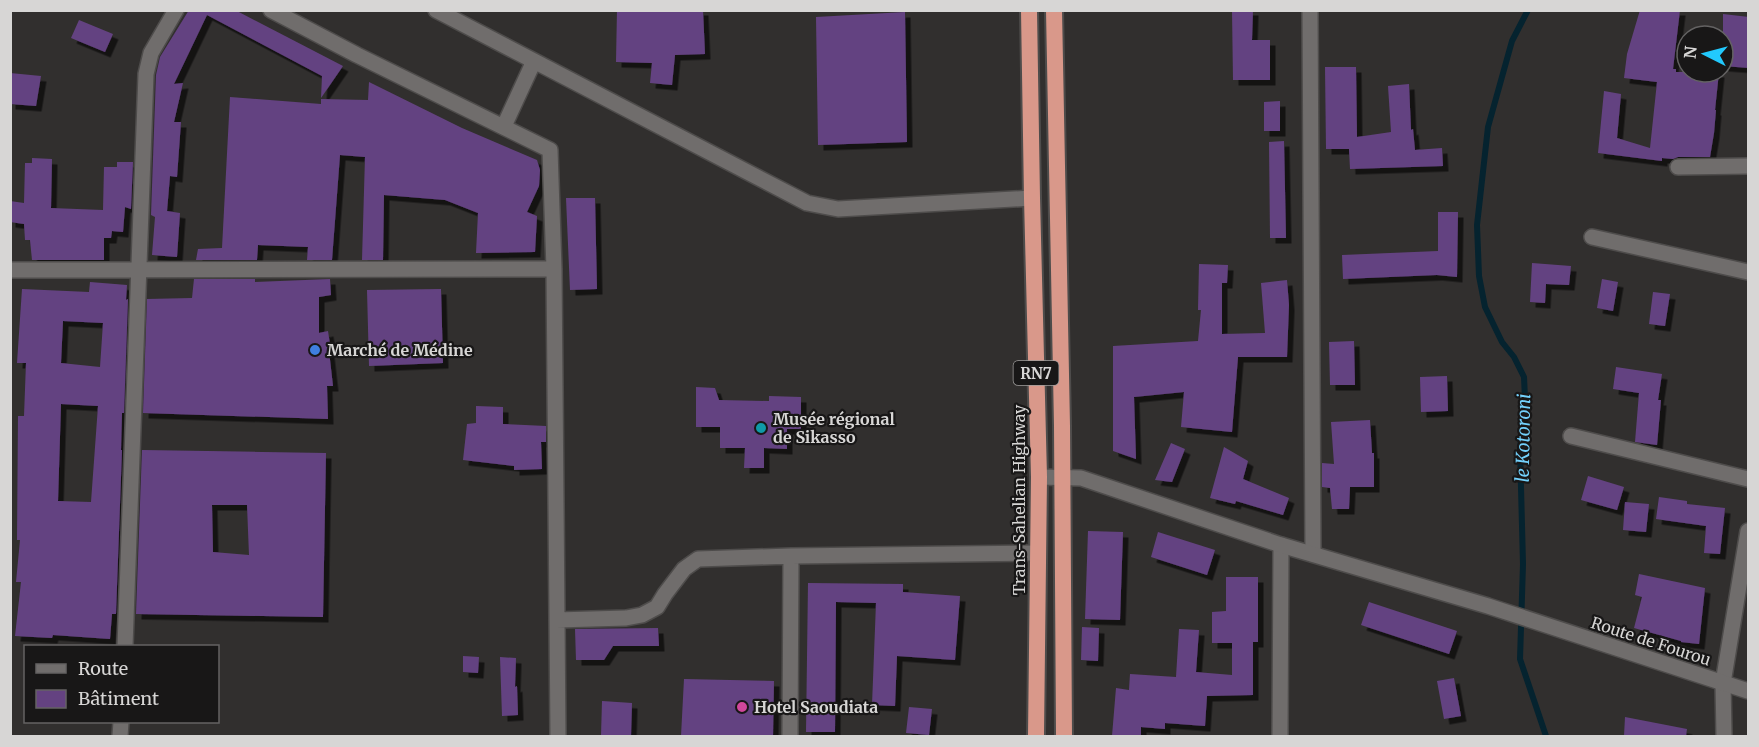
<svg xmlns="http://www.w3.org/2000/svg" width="1759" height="747" font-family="Merriweather,serif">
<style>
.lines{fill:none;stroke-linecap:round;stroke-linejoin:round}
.stream{stroke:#05232f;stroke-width:6}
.building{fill:#644281;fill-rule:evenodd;filter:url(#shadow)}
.minor-casing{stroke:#4e4c4b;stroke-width:18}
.secondary-casing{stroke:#4e4c4b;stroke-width:18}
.trunk-casing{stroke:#4e4c4b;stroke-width:20}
.minor{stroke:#706d6c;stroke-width:15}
.secondary{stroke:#706d6c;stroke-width:15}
.trunk{stroke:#d9988a;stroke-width:16}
.shop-dot{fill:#3f7fe0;stroke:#181717;stroke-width:2}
.culture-dot{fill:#0f9aa8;stroke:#181717;stroke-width:2}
.hotel-dot{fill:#d1479c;stroke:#181717;stroke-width:2}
.labels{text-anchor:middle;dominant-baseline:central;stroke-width:4.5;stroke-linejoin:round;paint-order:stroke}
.shield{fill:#181717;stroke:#9e9d9c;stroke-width:1.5}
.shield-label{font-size:15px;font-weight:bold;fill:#d7d6d5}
.poi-label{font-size:16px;font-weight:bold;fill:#d7d6d5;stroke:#181717;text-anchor:start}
.street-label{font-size:16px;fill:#d7d6d5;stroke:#181717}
.water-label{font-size:18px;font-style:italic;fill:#73d1fc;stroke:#181717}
</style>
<defs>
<filter id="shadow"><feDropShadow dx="5.5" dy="5.5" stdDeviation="0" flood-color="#0009"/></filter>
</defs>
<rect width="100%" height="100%" fill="#312f2e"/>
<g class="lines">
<!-- stream -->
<path class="stream" d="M1528 10 1512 41 1488 127 1477 225 1479 276 1485 307 1502 342 1514 357 1524 377 1525 399 1520 449 1523 564 1520 659 1546 736"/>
</g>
<!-- building -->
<path class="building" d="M189 10H235L343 66 321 98 322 76 207 15 174 84 183 83 174 122H181L177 177 170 176 167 211 180 213 177 257 152 255 155 217 151 215 156 75 160 57Z
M617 10H703L705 54 675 55 672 85 650 83 652 63 616 62Z
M1232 10H1253L1252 40H1270V80H1233Z
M1640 10H1680L1673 69H1676V72H1719L1715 110H1716L1714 133 1710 157H1678L1673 159 1662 158V161L1598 153 1604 91 1621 94 1617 138 1650 148 1657 82 1624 78 1627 54Z
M905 12 907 142 818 145 816 17Z
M1723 14 1749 17V68L1723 66Z
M79 20 113 34 105 52 71 38Z
M1325 67H1356L1357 137 1391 132 1388 86 1409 84 1411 130 1413 129 1415 150 1442 148 1443 166 1350 169 1349 149H1326Z
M10 73 41 76 36 106 10 104Z
M369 82 462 128 537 160 540 170 539 186 527 212 537 216 535 252 476 253 478 213 445 200 384 195 383 260H362L365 157 340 155 332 260H307L308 247 258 245 257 260H196L198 249 222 248 230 97 321 104V99L368 100Z
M1280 101V131H1264V102Z
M1284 141 1286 238H1270L1269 142Z
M32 158 52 159 51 208 103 210 104 167H117V162H133L131 209 125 207 123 232 112 231 111 238H104V260H32L30 240H25L24 224 10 222V201L24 203 25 163H32Z
M566 198H595L597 289 570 290Z
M1438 212H1458L1457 277 1437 275 1343 279 1342 255 1438 251Z
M1532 263 1571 266 1569 285 1546 284 1545 303 1530 302Z
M1199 264 1228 265 1227 283H1222V334L1265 333 1261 283 1287 280 1289 305 1287 357H1238L1232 432 1181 427 1184 392 1134 397 1136 459 1113 451V346L1198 341 1201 310H1198Z
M194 279H255V282L330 279 331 295 319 297V333L328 331 331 351H329L333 386H327L328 419 143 413 147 299 192 298Z
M1602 279 1618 282 1613 311 1597 308Z
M90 282 127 285 126 300 128 299 124 413H122L121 450H122L116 614H112L110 639 53 635 52 638 15 636 21 582H16L20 540H17L18 416H24L26 363H17L22 289 89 292ZM63 321 103 323 100 367 61 363ZM61 404 98 406 91 502 58 501Z
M441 289 443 363 369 366 367 290Z
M1653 292 1670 294 1665 326 1649 324Z
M1354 341 1355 385H1330L1329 342Z
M1616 367 1662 374 1658 400H1661L1657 445 1635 442 1639 393 1613 389Z
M1447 376 1448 411 1421 412 1420 377Z
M696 387 715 388 719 400 769 401V396L801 397V429H787V449L764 448V468H744L745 448H720V427H696Z
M476 406 503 407V424L546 426V442H541L542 469 514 470V466L463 460 467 424 476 423Z
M1370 420 1372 453H1374V487H1350L1349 509H1332L1330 488 1322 487V463L1334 464 1331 422Z
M1171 443 1185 449 1172 482 1155 480Z
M1224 447 1248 461 1243 479 1289 498 1283 515 1236 501 1235 504 1210 498Z
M142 450 326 453 323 617 136 614ZM212 505H247L249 555 213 552Z
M1588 476 1624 487 1617 510 1581 500Z
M1659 497 1687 501V504L1725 508 1720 554 1704 553 1706 526 1656 519Z
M1625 502 1649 504 1646 532 1623 530Z
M1088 531 1123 532 1120 620 1085 619Z
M1158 532 1215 550 1207 575 1151 557Z
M1639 574 1705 588 1699 644 1681 642V641L1634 628 1642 597 1635 595Z
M1226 577H1258V642H1253V695L1207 696 1205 726 1165 723V729L1141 727V736H1112L1116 688 1129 690 1130 674 1176 677 1179 629 1199 630 1196 672 1232 675V643H1212V612L1226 611Z
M808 583 903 584V592L960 596 955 660 897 656 895 706 872 705 876 603 836 602 835 732H806Z
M1369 602 1457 631 1449 654 1361 625Z
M1082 627 1099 628 1098 661 1081 660Z
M658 628 659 646H613L604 660H576L575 629Z
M463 656 479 657 478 673 463 672Z
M500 657 516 658 515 687 517 686 518 715 502 716Z
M1454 678 1461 716 1444 719 1437 681Z
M684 679 774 681 773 736H681Z
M602 701 632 703 631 736H601Z
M909 707 932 709 929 735 906 733Z
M1625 717 1687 729 1686 736H1624Z"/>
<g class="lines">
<!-- minor casing -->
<g class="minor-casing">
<path id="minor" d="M271 10 357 55 550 150 554 269 558 736
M436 10 807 203 838 209 1032 198
M1310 10 1313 554
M504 126 534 61
M1678 167 1748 166
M1592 237 1748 272
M10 270 554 269
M1571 436 1748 479
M557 620 626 618 642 615 657 607 665 594 684 569 698 559 791 556 1038 553
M125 646 146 74 151 53 176 10
M120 736 121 722
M790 736 791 556
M1280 736 1281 545
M1724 736 1723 683 1748 531"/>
</g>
<!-- secondary casing -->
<g class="secondary-casing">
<path id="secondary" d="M1039 477 1081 478 1281 545 1488 606 1748 691"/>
</g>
<!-- trunk casing -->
<g class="trunk-casing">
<path id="trunk" d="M1029 10 1032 198 1039 477 1036 736
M1054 10 1062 426 1064 736"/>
</g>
<!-- minor -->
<use href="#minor" class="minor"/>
<!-- secondary -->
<use href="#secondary" class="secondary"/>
<!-- trunk -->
<use href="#trunk" class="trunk"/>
</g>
<!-- markers -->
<circle class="shop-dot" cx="315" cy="350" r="6"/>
<circle class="culture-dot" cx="761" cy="428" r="6"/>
<circle class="hotel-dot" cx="742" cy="707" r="6"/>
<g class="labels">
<!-- shield labels -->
<rect class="shield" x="1013.5" y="361" width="45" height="24" rx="4.5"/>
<g class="shield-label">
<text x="1036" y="373">RN7</text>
</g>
<!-- poi labels -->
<g class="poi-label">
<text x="327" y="350">Marché de Médine</text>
<text x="773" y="419">Musée régional<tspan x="773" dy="18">de Sikasso</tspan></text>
<text x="754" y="707">Hotel Saoudiata</text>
</g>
<!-- street labels -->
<g class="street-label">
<text transform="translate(1019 500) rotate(-90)">Trans-Sahelian Highway</text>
<text transform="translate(1651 641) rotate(18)">Route de Fourou</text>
</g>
<!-- water labels -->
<g class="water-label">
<text transform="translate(1523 438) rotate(-89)">le Kotoroni</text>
</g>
</g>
<!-- border -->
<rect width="1759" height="747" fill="none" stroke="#d7d6d5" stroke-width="24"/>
<!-- legend -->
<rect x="24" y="645" width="195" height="78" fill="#181717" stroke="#646363" stroke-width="1.5"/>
<rect x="36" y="664" width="30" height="9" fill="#706d6c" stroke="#646363" stroke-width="1.5"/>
<text x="78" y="675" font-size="18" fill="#d7d6d5">Route</text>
<rect x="36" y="690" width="30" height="18" fill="#644281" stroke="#646363" stroke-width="1.5"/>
<text x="78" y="705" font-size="18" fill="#d7d6d5">Bâtiment</text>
<!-- north arrow -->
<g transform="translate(1705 54) rotate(276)"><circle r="28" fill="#181717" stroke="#646363" stroke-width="1.5"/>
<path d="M0-4.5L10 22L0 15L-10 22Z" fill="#22c9fd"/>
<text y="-9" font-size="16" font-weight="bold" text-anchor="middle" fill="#d7d6d5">N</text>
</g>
</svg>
